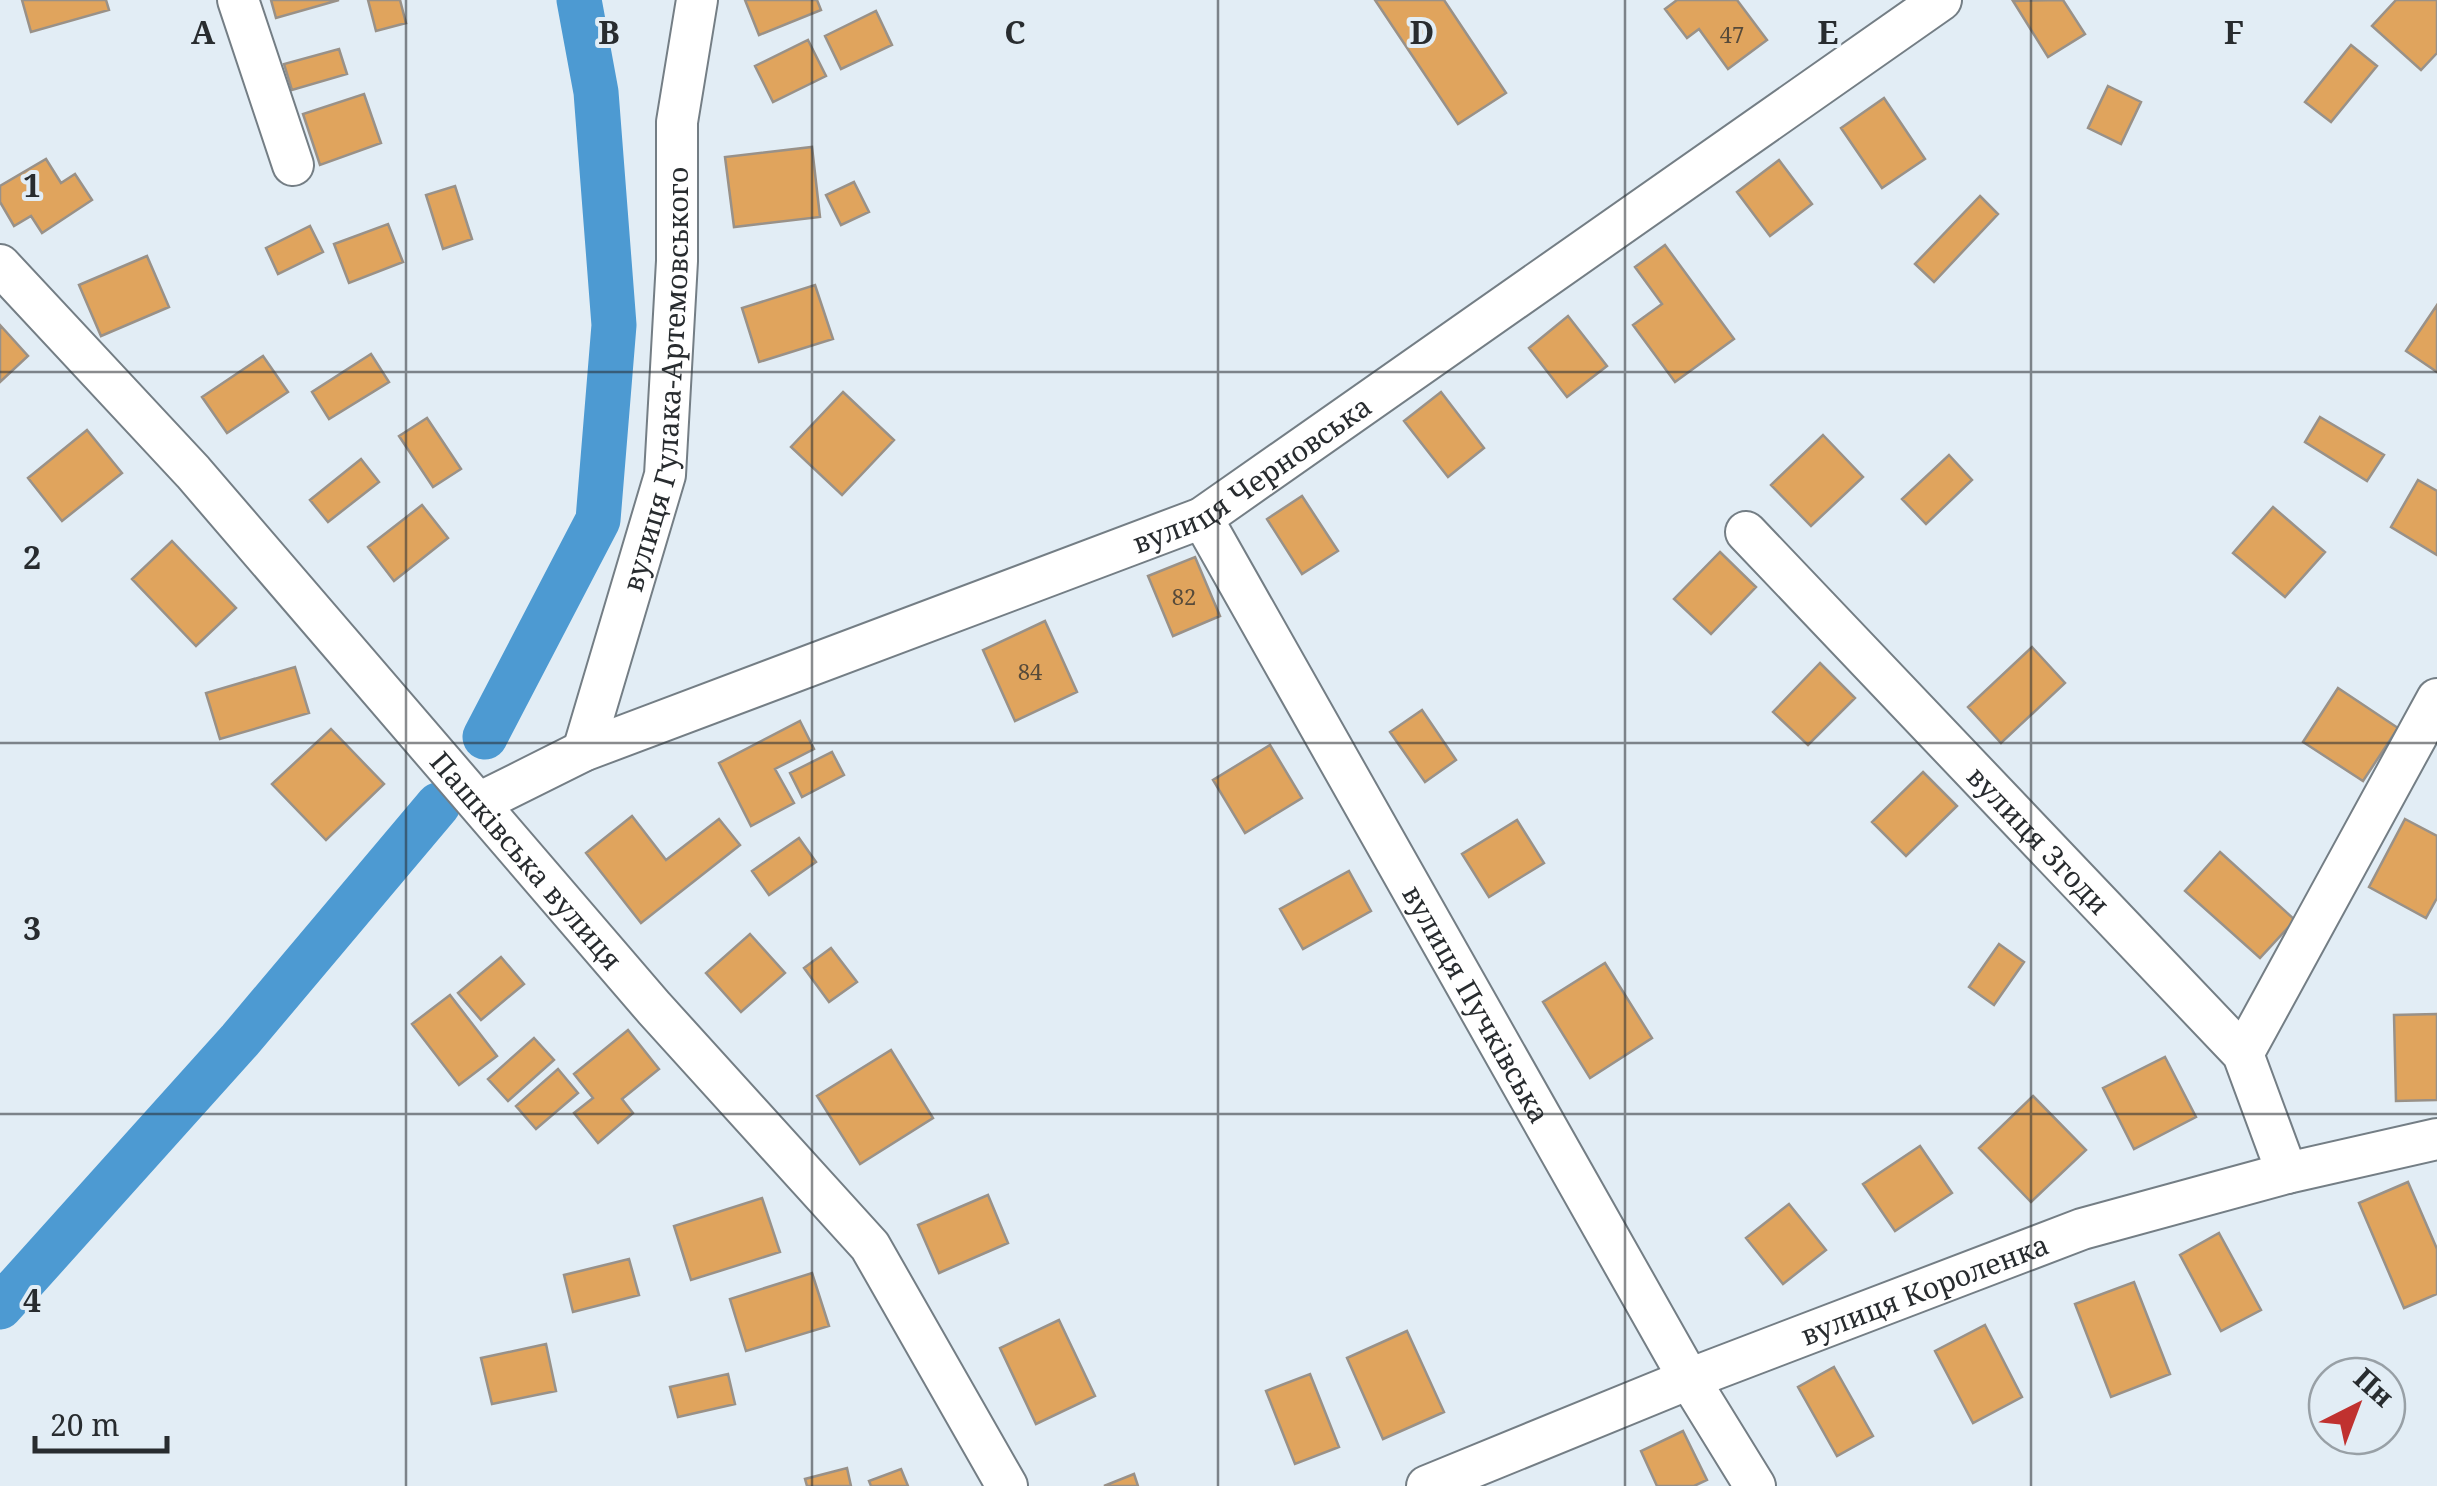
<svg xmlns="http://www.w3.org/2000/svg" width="2437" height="1486" font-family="'Noto Serif',serif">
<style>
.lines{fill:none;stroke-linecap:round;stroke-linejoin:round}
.canal{stroke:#4d9ad2;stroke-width:45}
.building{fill:#e0a45d;stroke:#999188;stroke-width:2.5}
.minor-casing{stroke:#747e85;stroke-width:44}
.minor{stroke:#fff;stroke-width:40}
.grid{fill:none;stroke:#282c2f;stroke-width:2.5;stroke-opacity:0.55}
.labels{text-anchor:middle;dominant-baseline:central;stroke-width:8;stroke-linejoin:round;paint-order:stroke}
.number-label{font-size:22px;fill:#564a3a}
.street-label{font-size:28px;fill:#282c2f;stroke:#e2edf5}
.grid-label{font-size:32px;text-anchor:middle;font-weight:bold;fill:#282c2f;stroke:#e2edf5;stroke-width:8;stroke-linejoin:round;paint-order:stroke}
</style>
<rect width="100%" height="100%" fill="#e2edf5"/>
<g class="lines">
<!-- canal -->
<path class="canal" d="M485 737 598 520 614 325 596 92 579 0
M0 1307 240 1040 438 805"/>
</g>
<!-- building -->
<path class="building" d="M22 0H106L109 10 31 32Z
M271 0H339L276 18Z
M368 0H400L406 23 376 31Z
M745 0H817L821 10 759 35Z
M1375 0H1444L1506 93 1458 124Z
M1677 0H1737L1767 40 1728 69 1699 29 1687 38 1665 9Z
M2063 0 2085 34 2048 57 2013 1Z
M2396 0H2437V53L2421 70 2372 26Z
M876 11 892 45 841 69 825 36Z
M808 40 826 76 773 102 755 66Z
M2351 45 2377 66 2331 122 2305 102Z
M339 49 347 74 292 90 284 64Z
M2108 86 2141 102 2121 144 2088 128Z
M364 94 381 143 320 165 303 114Z
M1884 98 1925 159 1882 188 1841 128Z
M812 147 820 217 734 227 725 157Z
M46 159 61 183 75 174 92 200 42 233 31 216 14 226 0 202V186Z
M1779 160 1812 204 1770 236 1737 192Z
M854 182 869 212 841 225 826 195Z
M455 186 472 239 443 249 426 195Z
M1980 196 1998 214 1934 282 1915 264Z
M388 224 403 262 349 283 334 244Z
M310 226 323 252 278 274 266 248Z
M1665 245 1734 339 1675 382 1633 325 1662 304 1635 267Z
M147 256 169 307 101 336 79 285Z
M815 285 833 339 759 362 742 308Z
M2437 305V372L2406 351Z
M1568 316 1607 366 1567 397 1529 348Z
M0 325 28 356 0 382Z
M371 354 389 382 329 419 312 392Z
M263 356 288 392 227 433 202 397Z
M843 392 894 440 842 495 791 447Z
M1441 392 1484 448 1448 477 1404 421Z
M2320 417 2384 455 2367 481 2305 442Z
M427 418 461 469 433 487 399 436Z
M87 430 122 473 62 521 28 478Z
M1823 435 1863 477 1811 526 1771 485Z
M1949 455 1972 480 1926 524 1902 499Z
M361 459 379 482 328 522 310 500Z
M2418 480 2437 491V555L2391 527Z
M1302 496 1338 551 1302 574 1267 519Z
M422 505 448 538 394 581 368 547Z
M2273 507 2325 552 2285 597 2233 553Z
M172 541 236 608 196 646 132 579Z
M1720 552 1756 587 1711 634 1674 599Z
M1195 557 1220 616 1173 636 1148 576Z
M1045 621 1077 692 1015 721 983 650Z
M2032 647 2065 683 2001 743 1968 707Z
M1820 663 1855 698 1808 745 1773 712Z
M295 667 309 713 220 739 206 693Z
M2338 688 2398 728 2363 781 2303 742Z
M1422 710 1456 760 1425 782 1390 732Z
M800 721 814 749 775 769 794 803 751 826 719 763Z
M331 729 384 784 326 840 272 784Z
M1270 745 1302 798 1245 833 1213 780Z
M832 752 844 775 802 797 790 773Z
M1923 772 1957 806 1906 856 1872 822Z
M632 816 666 860 719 819 740 845 641 923 586 853Z
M2405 819 2437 836V898L2426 918 2369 887Z
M1517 820 1544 863 1489 897 1462 854Z
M799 838 816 862 769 895 752 871Z
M2220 852 2295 920 2260 958 2185 891Z
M1349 871 1371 911 1303 949 1280 909Z
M750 934 785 973 741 1012 706 973Z
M1999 944 2024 962 1994 1005 1969 987Z
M831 948 857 982 829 1002 804 968Z
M501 957 524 984 481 1020 458 993Z
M1605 963 1652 1038 1590 1078 1543 1002Z
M450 995 497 1056 459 1085 412 1024Z
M2437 1014V1100L2396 1101 2394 1015Z
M628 1030 659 1069 622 1099 633 1113 598 1143 574 1113 593 1098 574 1074Z
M534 1038 554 1060 508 1101 488 1079Z
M891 1050 933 1118 860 1164 817 1096Z
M2165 1057 2196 1117 2134 1149 2103 1088Z
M558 1069 578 1093 536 1129 516 1106Z
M2033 1096 2086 1150 2031 1202 1979 1148Z
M1920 1146 1952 1193 1895 1231 1863 1184Z
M2408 1182 2437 1249V1294L2404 1308 2359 1203Z
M988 1195 1008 1243 939 1273 918 1225Z
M762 1198 780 1252 691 1280 674 1226Z
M1789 1204 1826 1250 1783 1284 1746 1238Z
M2219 1233 2261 1310 2221 1331 2180 1255Z
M629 1259 639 1295 573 1312 564 1275Z
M812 1273 829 1326 746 1351 730 1299Z
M2134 1282 2170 1374 2111 1397 2075 1304Z
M1059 1320 1095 1396 1036 1424 1000 1348Z
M1985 1325 2022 1397 1973 1423 1935 1351Z
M1407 1331 1444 1412 1383 1439 1347 1358Z
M546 1344 556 1391 492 1404 481 1358Z
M1834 1367 1873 1436 1837 1456 1798 1387Z
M728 1374 735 1404 678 1417 670 1387Z
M1310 1374 1339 1447 1295 1464 1266 1391Z
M1683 1431 1707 1480 1694 1486H1657L1641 1451Z
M847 1468 851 1486H807L805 1479Z
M901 1469 908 1486H871L869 1481Z
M1134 1474 1138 1486H1104Z"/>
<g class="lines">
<!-- minor casing -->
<g class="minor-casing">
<g id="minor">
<path d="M238 0 293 165"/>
<path id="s1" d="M0 265 193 472 654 1008 870 1246 1007 1486"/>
<path id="s2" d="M1202 518 1689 1379 1755 1486"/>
<path id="s3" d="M1746 532 2243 1054 2287 1173"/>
<path id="s4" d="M583 751 665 475 677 261V122L697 0"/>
<path id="s5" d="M481 802 583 751 1202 518 1941 0"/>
<path d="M2243 1054 2437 699"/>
<path id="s6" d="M1427 1486 1689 1379 2082 1229 2287 1173 2437 1139"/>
</g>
</g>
<!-- minor -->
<use href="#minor" class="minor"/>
</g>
<!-- grid -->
<path class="grid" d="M406 0V1486M812 0V1486M1218 0V1486M1625 0V1486M2031 0V1486M0 372H2437M0 743H2437M0 1114H2437"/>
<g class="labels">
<!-- number labels -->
<g class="number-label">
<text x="1732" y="34">47</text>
<text x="1184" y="596">82</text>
<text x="1030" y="671">84</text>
</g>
<!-- street labels -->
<g class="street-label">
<text stroke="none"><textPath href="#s4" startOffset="382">вулиця Гулака-Артемовського</textPath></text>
<text stroke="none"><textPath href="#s5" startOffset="840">вулиця Черновська</textPath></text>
<text stroke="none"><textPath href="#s3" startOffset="425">вулиця Згоди</textPath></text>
<text stroke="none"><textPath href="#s1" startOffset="795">Пашківська вулиця</textPath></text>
<text stroke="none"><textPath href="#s2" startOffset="558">вулиця Пучківська</textPath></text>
<text stroke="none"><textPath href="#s6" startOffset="535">вулиця Короленка</textPath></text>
</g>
</g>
<g class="grid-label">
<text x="203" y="44">A</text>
<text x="609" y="44">B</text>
<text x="1015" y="44">C</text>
<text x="1422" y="44">D</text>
<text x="1828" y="44">E</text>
<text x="2234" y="44">F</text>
<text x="32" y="197">1</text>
<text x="32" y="569">2</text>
<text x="32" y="940">3</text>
<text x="32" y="1312">4</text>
</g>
<!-- north arrow -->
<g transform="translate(2357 1406) rotate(42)"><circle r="48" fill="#e2edf5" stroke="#98a0a6" stroke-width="2.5"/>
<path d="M0-8L18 38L0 25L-18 38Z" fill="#c0312f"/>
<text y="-15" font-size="28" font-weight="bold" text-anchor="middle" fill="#282c2f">Пн</text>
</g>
<!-- scale -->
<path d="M35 1436v15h132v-15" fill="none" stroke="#282c2f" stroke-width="5"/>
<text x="50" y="1436" font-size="30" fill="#282c2f" stroke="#e2edf5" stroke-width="8" paint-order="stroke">20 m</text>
</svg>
